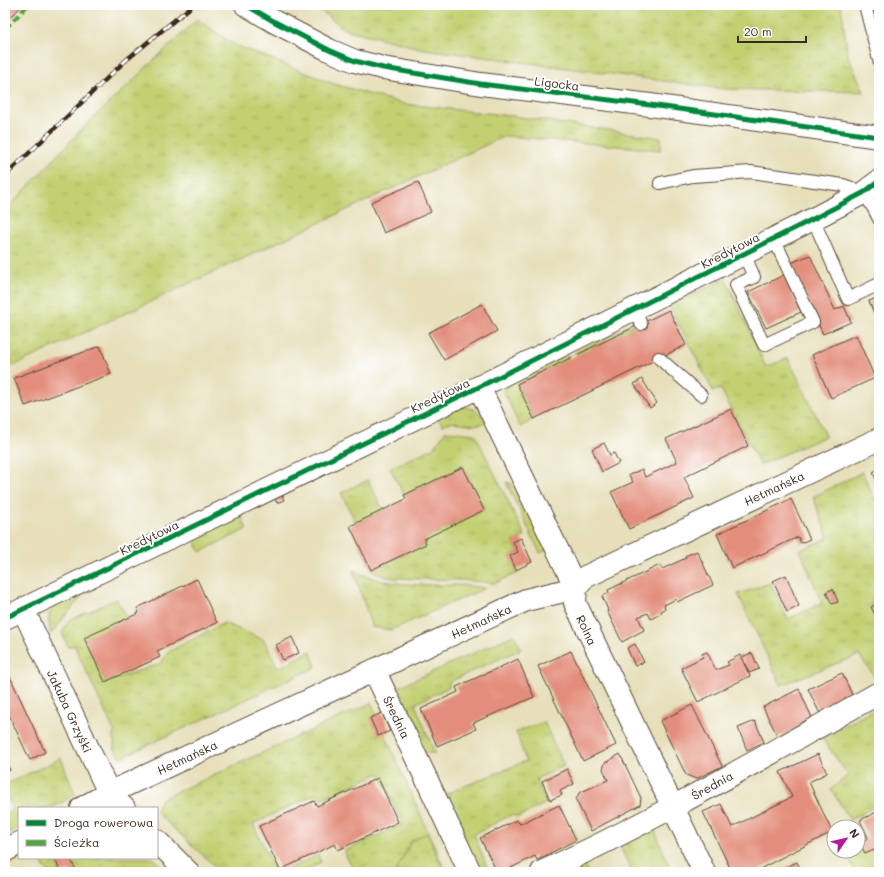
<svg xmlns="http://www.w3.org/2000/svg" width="884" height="877" font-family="Mali,sans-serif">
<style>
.grass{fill:url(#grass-tufts);stroke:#7f7d48}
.park{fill:url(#park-crowns);stroke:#7f7d48}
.building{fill:#e38e7b}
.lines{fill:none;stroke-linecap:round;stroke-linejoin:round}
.lane-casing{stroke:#554535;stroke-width:14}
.street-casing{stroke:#554535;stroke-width:24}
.secondary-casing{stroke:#554535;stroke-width:24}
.lane{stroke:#fff;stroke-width:12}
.street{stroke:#fff;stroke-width:22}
.secondary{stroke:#fff;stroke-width:22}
.rail-casing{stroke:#3b2a1e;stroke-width:4.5}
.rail{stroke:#fff;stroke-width:3;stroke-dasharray:9;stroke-linecap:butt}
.quiet{stroke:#54a441;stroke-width:4;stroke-dasharray:8 4;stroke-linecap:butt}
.cycleway-casing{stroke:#fff;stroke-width:8}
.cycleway{stroke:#00873e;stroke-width:5}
.labels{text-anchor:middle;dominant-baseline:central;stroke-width:4;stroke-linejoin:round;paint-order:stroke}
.street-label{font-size:12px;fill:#3b2a1e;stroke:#fff}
</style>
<defs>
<pattern id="grass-tufts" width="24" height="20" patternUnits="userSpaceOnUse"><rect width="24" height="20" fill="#c3d072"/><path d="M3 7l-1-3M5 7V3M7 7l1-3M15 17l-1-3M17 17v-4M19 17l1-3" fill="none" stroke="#a8b362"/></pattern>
<pattern id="park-crowns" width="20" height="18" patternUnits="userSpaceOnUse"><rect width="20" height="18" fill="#c3d072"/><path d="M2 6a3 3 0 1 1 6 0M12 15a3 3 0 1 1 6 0" fill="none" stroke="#a8b362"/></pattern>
</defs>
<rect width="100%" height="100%" fill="#fff"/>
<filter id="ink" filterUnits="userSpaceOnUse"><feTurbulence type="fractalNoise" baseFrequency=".025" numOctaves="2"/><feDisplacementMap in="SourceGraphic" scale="8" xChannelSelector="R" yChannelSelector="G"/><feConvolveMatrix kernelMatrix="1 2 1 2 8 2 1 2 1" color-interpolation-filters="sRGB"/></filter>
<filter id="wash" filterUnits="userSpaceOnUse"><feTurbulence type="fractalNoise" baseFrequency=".012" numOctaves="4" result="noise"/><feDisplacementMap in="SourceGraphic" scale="16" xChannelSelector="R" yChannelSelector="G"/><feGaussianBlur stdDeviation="0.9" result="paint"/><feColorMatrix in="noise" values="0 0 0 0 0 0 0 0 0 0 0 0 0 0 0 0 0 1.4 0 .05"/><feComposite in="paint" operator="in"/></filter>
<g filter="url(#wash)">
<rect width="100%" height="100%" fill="#e6dfba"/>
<!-- grass -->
<path class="grass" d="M314 5H841L848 56 864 92 724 89 424 49 344 29Z
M197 19 233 44 334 84 404 104 513 116 661 138V150L505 136 13 366 5 345V211L84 127Z
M726 279 766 367 788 358 826 436 760 465 721 389 713 391 669 305Z
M636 323 637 326 577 355 575 352Z
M567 355 569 359 517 384 534 419 520 427 504 392V388L508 383Z
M461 407C474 407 480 412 487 422 470 430 458 417 442 425L437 416Z
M446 431 475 434 525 536 513 542 518 552 510 556 518 573 495 583 461 580 394 578 383 576 371 570 426 544 424 539 484 510 463 467 404 495 390 468 433 448Z
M862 472 875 500 879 498V597L871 602 879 620V683L859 655 781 685 738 594 770 583 788 619 822 603 800 550 828 538 813 497Z
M368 480 383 510 356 523 341 493Z
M506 482 517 485 548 549 540 553Z
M239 512 247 529 200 552 192 535Z
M353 570C385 587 421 585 457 585 466 585 475 587 485 588L391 630 372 627Z
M95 579 51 634C48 624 48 616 52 607Z
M117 599 127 619 85 639 105 682 160 664 168 652 224 623 264 640 278 668 310 651 316 667 120 758 114 747V731L74 645 68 647 62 633 69 620Z
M514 635 521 649 449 682V687L415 704 435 753H425L394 689Z
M371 703 446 872H354L344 851 403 824 380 773 321 799 316 794 253 824 276 872H221L157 813V808L161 799Z
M879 707V804L850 820 831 789 848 775 822 738Z
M544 722 564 766 536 779 546 803 519 817 511 815 474 834 489 872H479L443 795 526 761 516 732Z
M61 758 75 795 52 808H19V827L5 835V814L13 810 5 790V785Z
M651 822 672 872H632L617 840Z
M859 829 879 861V872H856L846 854V851H858Z
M318 855 321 862 302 872H282Z
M40 858H57L55 860 61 872H49L44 867Z
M70 858H153L167 872H77Z
M584 862 588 872H562Z"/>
<!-- park -->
<path class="park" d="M427 833 444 872H396L411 841Z"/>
<g id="blocks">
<!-- building -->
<path class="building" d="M5 5H23L5 22Z
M873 5H879V22L877 23Z
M418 182 431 212 384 233 371 202Z
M810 255 835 310 844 306 851 322 823 334 791 263Z
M784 275 801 312 766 328 748 292Z
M879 297V326L869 301Z
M482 304 497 331 444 360 428 333Z
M669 310 686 345 534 419 517 384Z
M856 335 875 378 831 398 812 355 820 351Z
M100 346 111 374 25 406 14 378Z
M642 379 657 403 650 408 634 384Z
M731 409 748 446 684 477 694 498 629 529 611 492 633 482 629 475 642 469 645 477 677 462 666 439Z
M604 443 610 455 614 453 619 463 602 472 592 449Z
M463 467 484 510 424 539 426 544 371 570 350 526 406 499 404 495Z
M879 469V487L873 472Z
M280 492 284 500 277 503 273 495Z
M791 499 810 539 801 543 798 537 732 568 717 534Z
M521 538 532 562 516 570 510 556 518 552 513 542Z
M697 551 713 585 677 602 676 599 664 605 665 609 661 611 662 613 651 619 648 613 638 617 644 630 622 642 607 611 608 610 602 596 609 593 608 590 660 565 662 569 686 558 685 556Z
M786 575 799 606 787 612 773 581Z
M197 579 217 623 157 651 160 657 158 658 105 682 84 638 139 613 137 608Z
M833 589 838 602 832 604 826 592Z
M879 603V623L871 607Z
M292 637 299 653 283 660 276 645Z
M635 644 644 662 635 666 627 648Z
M571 651 616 745 583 761 538 666Z
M707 652 716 670 729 665 727 662 740 655 750 676 698 702 681 668 703 657 702 654Z
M752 653 759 669 749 673 742 657Z
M518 659 534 697 473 723 476 729 437 746 421 709 458 692 456 687Z
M5 666 45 752 30 760 5 707Z
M842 673 854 699 821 716 808 689Z
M799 689 813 720 778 737 763 707Z
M692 705 722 766 696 779 686 775 660 721Z
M382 713 390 731 378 736 370 718Z
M755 721 764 742 747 750 738 728Z
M620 754 641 798 640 805 591 831 576 800 579 793 608 780 603 769 605 763Z
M818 754 827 773 809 782 832 832 775 861 760 869 759 872H732L703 812 721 804 732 827 792 797 780 772Z
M5 762 10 770 5 773Z
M567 769 574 784 560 791 562 795 550 800 542 781Z
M378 778 398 822 338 850 335 844 280 870 259 826 314 801 317 806Z
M559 805 576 840 537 860 535 856 503 872H497L480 838 517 820 520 824Z
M879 811V851L876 853 874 850 865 854 860 842 868 838 860 820Z
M59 858H70L77 872H61L55 860Z
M797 862 802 872H776Z"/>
</g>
</g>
<g filter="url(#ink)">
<use href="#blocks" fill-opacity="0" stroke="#554535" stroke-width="1"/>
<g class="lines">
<!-- lane casing -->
<g class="lane-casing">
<path id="lane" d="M865 5 879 60
M660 183 693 176 751 172 843 185C864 191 870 200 879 219
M813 219 848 299 879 284
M744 254 754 277 736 285 764 345 813 322 774 239
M634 309 641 324
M659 358 701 395"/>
</g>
<!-- street casing -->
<g class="street-casing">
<path id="street" d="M23 609 109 793 124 808
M5 618 479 387 813 219 863 193 879 181
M374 670 425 776 470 872
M82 808 109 793 526 600 576 588 479 387
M157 841 188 872
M5 851 19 843
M542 872C658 819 768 754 879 693"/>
</g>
<!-- secondary casing -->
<g class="secondary-casing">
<path id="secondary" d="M246 5 275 22 329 50 355 61 383 68 481 84 650 105 879 137
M704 872 575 603 576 588 585 577 879 439"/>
</g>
<!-- lane -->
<use href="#lane" class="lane"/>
<!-- street -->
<use href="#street" class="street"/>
<!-- secondary -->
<use href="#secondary" class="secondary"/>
<!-- rail casing -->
<g class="rail-casing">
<path id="rail" d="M5 176 125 61 193 5"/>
</g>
<!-- rail -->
<use href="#rail" class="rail"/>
<!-- quiet -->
<path class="quiet" d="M5 29 28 5"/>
<!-- cycleway casing -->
<g class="cycleway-casing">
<path id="cycleway" d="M246 5 275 22 329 50 355 61 383 68 481 84 650 105 879 137
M5 618 479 387 813 219 863 193 879 181"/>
</g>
<!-- cycleway -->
<use href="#cycleway" class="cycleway"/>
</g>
</g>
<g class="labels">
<!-- street labels -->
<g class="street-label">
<text transform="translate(557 83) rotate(7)">Ligocka</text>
<text transform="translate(730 250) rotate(-27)">Kredytowa</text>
<text transform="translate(440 395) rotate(-26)">Kredytowa</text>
<text transform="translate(774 488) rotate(-25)">Hetmańska</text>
<text transform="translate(149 537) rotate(-26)">Kredytowa</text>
<text transform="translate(481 621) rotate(-25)">Hetmańska</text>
<text transform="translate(587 630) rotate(65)">Rolna</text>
<text transform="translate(70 711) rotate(65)">Jakuba Grzyśki</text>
<text transform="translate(397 717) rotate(64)">Średnia</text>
<text transform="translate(187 757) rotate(-25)">Hetmańska</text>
<text transform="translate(712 785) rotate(-29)">Średnia</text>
</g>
</g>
<!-- margin -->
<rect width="884" height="877" fill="none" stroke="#fff" stroke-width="20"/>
<!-- legend -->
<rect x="18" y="807" width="140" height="52" fill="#ffffff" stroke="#b1aaa5"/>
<rect x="26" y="820" width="20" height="6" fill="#00873e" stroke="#b1aaa5"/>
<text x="54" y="827" font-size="12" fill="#3b2a1e">Droga rowerowa</text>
<rect x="26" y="840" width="20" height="6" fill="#54a441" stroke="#b1aaa5"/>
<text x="54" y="847" font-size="12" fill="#3b2a1e">Ścieżka</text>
<!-- north arrow -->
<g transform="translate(846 839) rotate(56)"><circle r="19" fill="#ffffff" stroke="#b1aaa5"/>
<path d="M0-3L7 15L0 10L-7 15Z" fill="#b5179e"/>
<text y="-6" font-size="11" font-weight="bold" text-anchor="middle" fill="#3b2a1e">N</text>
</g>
<!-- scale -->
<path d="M738 36v6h68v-6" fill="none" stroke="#3b2a1e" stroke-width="2"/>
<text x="744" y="36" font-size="12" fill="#3b2a1e" stroke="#ffffff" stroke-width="3" paint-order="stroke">20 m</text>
</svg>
